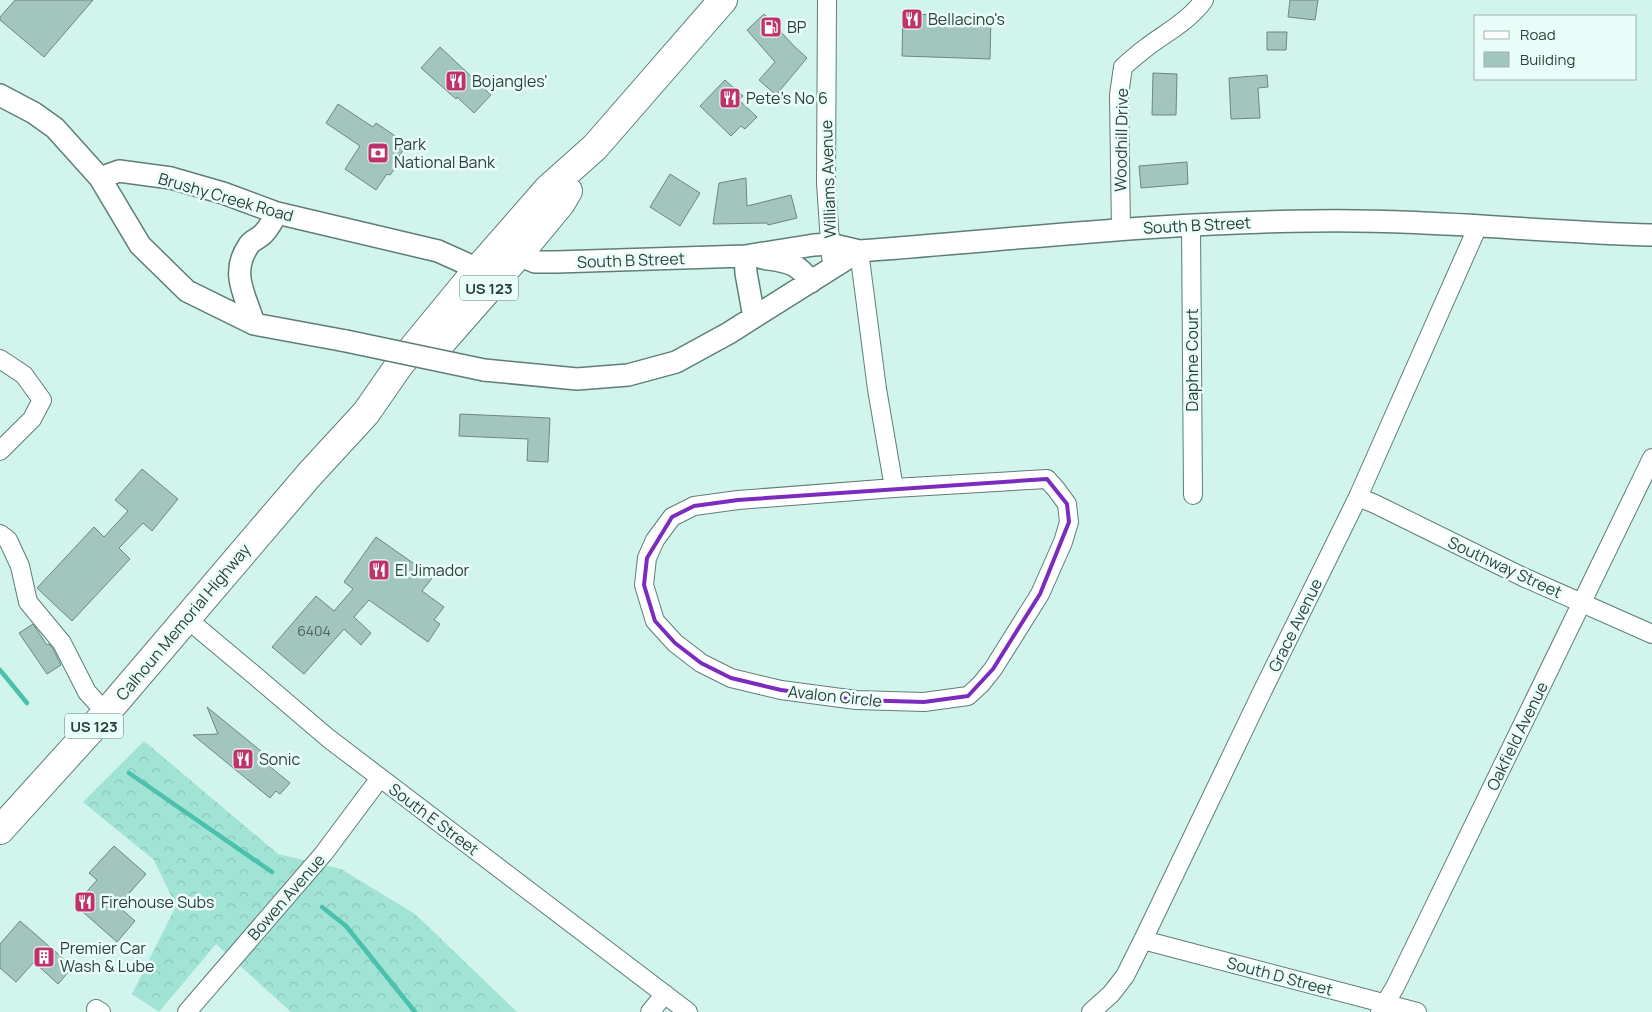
<svg xmlns="http://www.w3.org/2000/svg" width="1652" height="1012" font-family="Manrope,sans-serif">
<style>
.forest{fill:url(#forest-crowns)}
.lines{fill:none;stroke-linecap:round;stroke-linejoin:round}
.stream{stroke:#4ac1ad;stroke-width:4.5}
.building{fill:#a2c5bd;stroke:#698982}
.minor-casing{stroke:#5e7e77;stroke-width:20}
.tertiary-casing{stroke:#5e7e77;stroke-width:24}
.trunk-casing{stroke:#5e7e77;stroke-width:30}
.minor{stroke:#fff;stroke-width:18}
.tertiary{stroke:#fff;stroke-width:21}
.trunk{stroke:#fff;stroke-width:28}
.tertiary-bridge-casing{stroke:#5e7e77;stroke-width:24;stroke-linecap:butt}
.tertiary-bridge{stroke:#fff;stroke-width:21}
.marked{fill:none;stroke:#7b2cbf;stroke-width:4;stroke-linejoin:round}
.labels{text-anchor:middle;dominant-baseline:central;stroke-width:5;stroke-linejoin:round;paint-order:stroke}
.number-label{font-size:14px;fill:#4d605c}
.shield{fill:#e9fef9;stroke:#687875;stroke-width:1}
.shield-label{font-size:15px;font-weight:bold;fill:#313f3c}
.poi-label{font-size:16px;fill:#313f3c;stroke:#e9fef9;text-anchor:start}
.street-label{font-size:16px;fill:#313f3c;stroke:#e9fef9}
</style>
<defs>
<pattern id="forest-crowns" width="20" height="18" patternUnits="userSpaceOnUse" patternTransform="scale(1.25)"><rect width="20" height="18" fill="#a1e4d6"/><path d="M2 6a3 3 0 1 1 6 0M12 15a3 3 0 1 1 6 0" fill="none" stroke="#8bc5b9"/></pattern>
</defs>
<rect width="100%" height="100%" fill="#d1f4ec"/>
<!-- forest -->
<path class="forest" d="M144 741 278 854 341 869 415 914 517 1012H291L216 944 159 1012 132 994 176 906 154 860 83 802Z"/>
<g class="lines">
<!-- stream -->
<path class="stream" d="M0 670 27 703
M129 773 272 872
M322 907 346 926 415 1012"/>
</g>
<!-- building -->
<path class="building" d="M15 0H93L44 57 0 20V17Z
M1290 0H1318L1315 20 1288 17Z
M764 14 794 46 807 58 776 95 759 80 775 62 747 30Z
M903 14 991 16 990 59 902 56Z
M1267 32H1287L1286 50H1267Z
M440 47 491 95 474 113 457 97 456 99 421 68Z
M1153 73 1177 74 1176 115H1152Z
M1267 75 1268 87 1258 88 1260 118 1231 119 1229 78Z
M725 80 743 96 739 100 757 117 745 129 741 126 731 136 700 106Z
M338 104 373 127 376 123 407 144 396 161 399 163 390 175 387 174 376 190 345 169 360 146 326 123Z
M1187 162 1188 184 1141 188 1139 166Z
M670 174 700 193 680 226 650 207Z
M746 178 747 206 791 195 797 218 768 225 767 223 713 224 719 183Z
M460 414 550 418 548 462 527 461 528 439 459 436Z
M142 469 178 499 152 531 143 523 119 548 130 559 72 621 37 588 94 527 104 537 128 511 115 500Z
M376 537 433 577 422 591 444 607 434 620 440 624 428 642 369 600 354 617 371 633 361 645 344 629 304 674 272 647 316 596 334 611 353 589 344 582Z
M33 624 47 645 49 644 53 649 61 665 47 674 19 633Z
M207 707 267 756 263 761 290 783 280 794 276 791 270 798 193 735 218 734Z
M114 846 146 874 118 906 135 921 117 942 75 905 97 880 89 873Z
M20 921 73 967 58 984 34 962 16 982 0 968V944Z"/>
<g class="lines">
<!-- minor casing -->
<g class="minor-casing">
<path id="minor" d="M827 0 826 183 831 257
M1191 225 1193 495
M1121 230 1119 95 1123 67C1131 60 1139 53 1147 47 1167 32 1189 21 1204 0
M859 251 877 389 894 488
M0 359 24 375 42 400 32 419 0 451
M1047 479 1056 489 1067 504 1069 522 1063 542 1040 594 993 669 981 684 968 696 924 702 856 700 781 690 731 678 701 663 675 643 655 621 644 585 647 558 655 540 672 517 694 506 738 500 894 488Z
M1358 497 1375 504 1523 577 1652 634
M0 534 8 540 20 566 28 602 62 643 87 692 106 713
M186 618 253 674 328 738 688 1012
M1143 940 1417 1012
M96 1009 101 1012
M187 1012 324 853 380 778
M650 1012 665 994
M1091 1012 1111 994 1125 976 1143 940 1261 694 1358 497 1478 226
M1380 1012 1395 987 1652 458"/>
</g>
<!-- tertiary casing -->
<g class="tertiary-casing">
<path id="tertiary" d="M0 95 34 113 55 128 100 178 140 245 187 291 254 324 346 341
M100 178 119 171 171 178 223 193 277 213 438 251 478 269
M518 255 535 262H556L745 256 814 245 830 244 859 251C1010 240 1161 222 1313 221 1426 219 1539 232 1652 235
M745 256 746 273 754 317
M762 258C786 262 796 261 811 282
M254 324C246 296 229 273 249 245 252 240 260 238 264 233 269 228 273 220 277 213
M484 370 577 379 628 375 676 362 729 333 859 251"/>
</g>
<!-- trunk casing -->
<g class="trunk-casing">
<path id="trunk" d="M440 344 518 255 561 203 568 191
M0 830 106 713 309 475 366 413 400 364 478 269 548 189 595 147 723 0"/>
</g>
<!-- minor -->
<use href="#minor" class="minor"/>
<!-- tertiary -->
<use href="#tertiary" class="tertiary"/>
<!-- trunk -->
<use href="#trunk" class="trunk"/>
<!-- tertiary-bridge casing -->
<g class="tertiary-bridge-casing">
<path id="tertiary-bridge" d="M346 341 484 370"/>
</g>
<!-- tertiary-bridge -->
<use href="#tertiary-bridge" class="tertiary-bridge"/>
</g>
<!-- marked area -->
<path class="marked" d="M1047 479 1067 504 1069 522 1040 594 993 669 968 696 924 702 856 700 781 690 731 678 701 663 675 643 655 621 644 585 647 558 672 517 694 506 738 500Z"/>
<!-- icons -->
<defs>
<g id="restaurant-square" transform="scale(1.125)"><rect x="-9" y="-9" width="18" height="18" rx="4" fill="#be336c" stroke="#e9fef9"/><path d="M-5-6h1v4h1v-4h1v4h1v-4h1v5L-1.5 .5V6h-2V.5L-5-1ZM5-6V6H3V1.5H1.5Q1.5-4 5-6Z" fill="#fff"/></g>
<g id="fuel-square" transform="scale(1.125)"><rect x="-9" y="-9" width="18" height="18" rx="4" fill="#be336c" stroke="#e9fef9"/><path d="M-5.5-6h7V0h2V4h1.3V-2.5L3-4.5l.8-.8L6-3V5H2.5V1h-1V6h-7ZM-4.2-4.7v3.2H.2V-4.7Z" fill="#fff"/></g>
<g id="bank-square" transform="scale(1.125)"><rect x="-9" y="-9" width="18" height="18" rx="4" fill="#be336c" stroke="#e9fef9"/><path d="M-6-4H6V4H-6ZM0-2.3a2.3 2.3 0 1 0 0 4.6a2.3 2.3 0 1 0 0-4.6Z" fill="#fff"/></g>
<g id="building-square" transform="scale(1.125)"><rect x="-9" y="-9" width="18" height="18" rx="4" fill="#be336c" stroke="#e9fef9"/><path d="M-4-6H4V6H1V3H-1V6H-4ZM-2.5-4.3h1.7v1.8h-1.7ZM.8-4.3h1.7v1.8H.8ZM-2.5-1h1.7V.8h-1.7ZM.8-1h1.7V.8H.8Z" fill="#fff"/></g>
</defs>
<g fill-rule="evenodd">
<use href="#restaurant-square" x="912" y="19"/>
<use href="#fuel-square" x="771" y="27"/>
<use href="#restaurant-square" x="456" y="81"/>
<use href="#restaurant-square" x="730" y="98"/>
<use href="#bank-square" x="378" y="153"/>
<use href="#restaurant-square" x="379" y="570"/>
<use href="#restaurant-square" x="243" y="759"/>
<use href="#restaurant-square" x="85" y="902"/>
<use href="#building-square" x="44" y="957"/>
</g>
<g class="labels">
<!-- number labels -->
<g class="number-label">
<text x="314" y="630">6404</text>
</g>
<!-- shield labels -->
<g class="shield">
<rect x="460" y="275.5" width="58" height="25" rx="4"/>
<rect x="65" y="713.5" width="58" height="25" rx="4"/>
</g>
<g class="shield-label">
<text x="489" y="288">US 123</text>
<text x="94" y="726">US 123</text>
</g>
<!-- poi labels -->
<g class="poi-label">
<text x="928" y="19">Bellacino's</text>
<text x="787" y="27">BP</text>
<text x="472" y="81">Bojangles'</text>
<text x="746" y="98">Pete's No 6</text>
<text x="394" y="144">Park<tspan x="394" dy="18">National Bank</tspan></text>
<text x="395" y="570">El Jimador</text>
<text x="259" y="759">Sonic</text>
<text x="101" y="902">Firehouse Subs</text>
<text x="60" y="948">Premier Car<tspan x="60" dy="18">Wash &amp; Lube</tspan></text>
</g>
<!-- street labels -->
<g class="street-label">
<text transform="translate(1121 140) rotate(-89)">Woodhill Drive</text>
<text transform="translate(828 179) rotate(-92)">Williams Avenue</text>
<text transform="translate(226 197) rotate(16)">Brushy Creek Road</text>
<text transform="translate(1197 225) rotate(-3)">South B Street</text>
<text transform="translate(631 260) rotate(-2)">South B Street</text>
<text transform="translate(1192 360) rotate(-90)">Daphne Court</text>
<text transform="translate(1505 567) rotate(25)">Southway Street</text>
<text transform="translate(183 622) rotate(-50)">Calhoun Memorial Highway</text>
<text transform="translate(1295 625) rotate(-64)">Grace Avenue</text>
<text transform="translate(835 696) rotate(6)">Avalon Circle</text>
<text transform="translate(1517 736) rotate(-64)">Oakfield Avenue</text>
<text transform="translate(434 819) rotate(37)">South E Street</text>
<text transform="translate(286 897) rotate(-49)">Bowen Avenue</text>
<text transform="translate(1280 976) rotate(15)">South D Street</text>
</g>
</g>
<!-- legend -->
<rect x="1474" y="15" width="162" height="65" fill="#e9fef9" stroke="#9fb2ad"/>
<rect x="1484" y="31" width="25" height="8" fill="#ffffff" stroke="#9fb2ad"/>
<text x="1520" y="40" font-size="15" fill="#313f3c">Road</text>
<rect x="1484" y="52" width="25" height="15" fill="#a2c5bd" stroke="#9fb2ad"/>
<text x="1520" y="65" font-size="15" fill="#313f3c">Building</text>
</svg>
